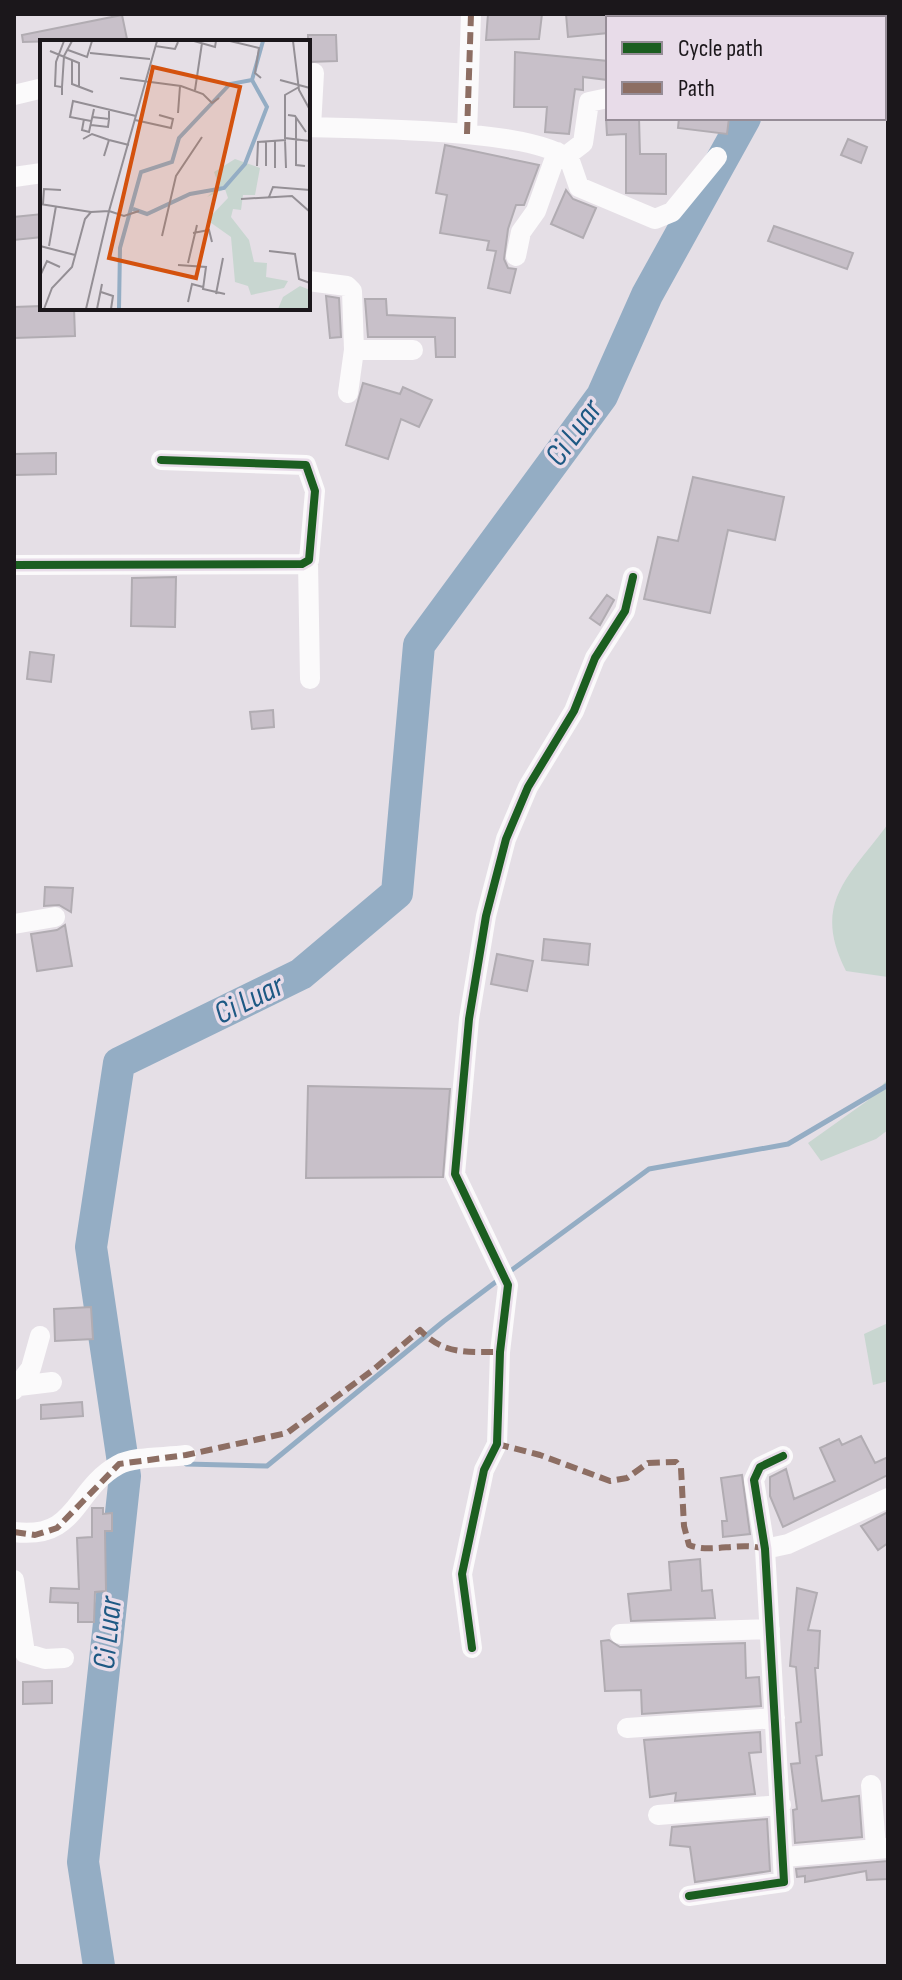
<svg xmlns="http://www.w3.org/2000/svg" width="902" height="1980" font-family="'Sofia Sans Condensed',sans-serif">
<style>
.green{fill:#c8d6d0}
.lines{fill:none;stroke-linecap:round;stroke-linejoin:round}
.stream{stroke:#94adc4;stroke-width:5}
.river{stroke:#94adc4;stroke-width:32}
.building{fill:#c8c0c9;stroke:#b1acb2;stroke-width:2}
.minor{stroke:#fbfafb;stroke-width:20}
.quiet{stroke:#8d6e63;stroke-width:6;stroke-dasharray:12 6;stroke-linecap:butt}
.cycleway-casing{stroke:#e8dce9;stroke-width:13}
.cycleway{stroke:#1b5e20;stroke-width:8}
.labels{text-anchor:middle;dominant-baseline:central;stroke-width:7;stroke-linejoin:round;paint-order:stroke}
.water-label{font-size:32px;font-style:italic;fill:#1e5984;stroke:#e8dce9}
.inset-river{fill:none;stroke:#94adc4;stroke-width:4}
.inset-road{fill:none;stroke:#948f95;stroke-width:2}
.view{fill:#d4520e;fill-opacity:0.15;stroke:#d4520e;stroke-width:4}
.inset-edge{fill:none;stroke:#1b171b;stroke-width:4}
</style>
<rect width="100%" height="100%" fill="#e5dfe6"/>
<!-- green -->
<path class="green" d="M888 824V977L846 971C811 903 849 877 888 824Z
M888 1079V1130L876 1139 821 1161 808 1143 867 1101Z
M888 1323V1381L873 1385 864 1334Z"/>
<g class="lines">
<!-- stream -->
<path class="stream" d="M509 1272 649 1169 788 1144 888 1085
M186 1464 267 1466 444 1321 501 1278"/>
<!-- river -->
<path class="river" d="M784 18 785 14
M99 1966 83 1862 125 1476 91 1247 119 1063 301 974 397 893 419 645 602 396 647 295 745 118"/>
</g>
<!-- building -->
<path class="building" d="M488 14H542L539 39 486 40Z
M566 14H608V33L568 37Z
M122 15 127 39 23 42 22 35Z
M308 35H336L337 61 308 62Z
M515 52 608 61V80L583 77V90L575 89 569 134 545 132 547 107H514Z
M606 118H639L640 154H666V194L626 193V134L607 135Z
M679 118H729L727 134 678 128Z
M848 139 867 147 861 163 841 155Z
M445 145 539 165 524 205H516L508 229 504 259 508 268 516 269 510 293 488 288 496 251 487 250 489 241 440 233 447 195 436 193Z
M566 190 573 199 596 208 583 238 551 224Z
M42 214V237L14 240V217Z
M774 226 853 253 847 269 768 241Z
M326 296 339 298 341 337 330 338Z
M365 299H386L387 315 455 318V357H436L435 337H368Z
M42 306 74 308 75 336 14 338V307Z
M363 383 400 394 403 387 432 400 419 427 401 419 388 459 346 445Z
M56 453V474L14 475V454Z
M693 477 784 497 775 540 728 530 710 613 644 599 658 537 678 541Z
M176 577 175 627 131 626 132 578Z
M607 595 614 600 600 625 590 618Z
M30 652 54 655 51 682 27 679Z
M273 710 274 727 252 729 250 712Z
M45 887 73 888 71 912 59 905 44 906Z
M65 925 72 966 37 971 31 934 57 930Z
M544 939 590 944 588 965 542 960Z
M497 954 533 961 527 991 491 984Z
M308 1086 450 1089 443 1177 306 1178Z
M91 1307 93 1339 55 1341 54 1309Z
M82 1402 83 1416 41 1419V1405Z
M861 1436 875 1463 888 1457V1475L783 1527 770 1496V1477L786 1469 794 1499 835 1481 820 1448 839 1439 842 1445Z
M742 1475 750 1534 723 1537 722 1521H727L721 1478Z
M92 1508H103V1514L112 1513V1531H105L106 1591 95 1592 94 1622H78V1603L50 1602 51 1588 79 1589 77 1538 92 1537Z
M888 1512V1543L878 1550 861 1526Z
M700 1559 702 1591 712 1590 715 1618 631 1621 628 1594 671 1590 669 1562Z
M797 1588 817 1593 808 1630 820 1631 818 1668H815L822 1755 816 1756 822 1801 859 1796 862 1837 795 1843 793 1810 797 1809 791 1764 800 1763 796 1723 801 1722 796 1667 790 1666Z
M609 1640 620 1647 745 1643 746 1678 759 1677 761 1706 642 1714 641 1690 605 1691 601 1641Z
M52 1681V1703L23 1704V1682Z
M760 1732 761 1752 749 1753 755 1794 675 1801 676 1793 650 1797 644 1740Z
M767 1819 770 1871 695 1882 690 1847 670 1845 672 1827Z
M888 1861V1879L867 1880 866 1871 805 1882V1876L797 1877 796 1869Z"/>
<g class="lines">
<!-- minor -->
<path class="minor" d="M14 95 39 89
M308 127C358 129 539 128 570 161L579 187 655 219 672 212 717 157
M311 127 314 73
M467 134 471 14
M566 156 583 143 589 102 608 98
M14 177 42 173
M516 256 521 232 536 211 557 152
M308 281 347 286 352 291 354 350 348 393
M354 350H413
M308 561 310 679
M14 565 302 564 309 560 315 491 306 465 161 460
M14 924 55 917
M19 1386 52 1382
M14 1390 31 1368 40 1336
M14 1532C78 1540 73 1490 118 1465 134 1456 166 1458 186 1455
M765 1549 788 1544 888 1498
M14 1580 25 1653 45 1659 64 1658
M620 1634 770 1629
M472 1648 462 1574 484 1470 497 1444 500 1352 508 1285 455 1174 469 1019 486 916 506 839 528 787 574 711 595 658 625 611 633 577
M627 1728 775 1718
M871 1785 876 1847
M658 1815 781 1805
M785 1857 888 1848
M689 1896 784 1882 765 1549 754 1480 760 1467 783 1456"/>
<!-- quiet -->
<path class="quiet" d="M467 134 471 14
M497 1444 540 1455 610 1481 627 1478 648 1463 676 1462 681 1468 684 1526 689 1545C711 1554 739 1541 765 1549
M14 1532 35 1535 57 1528 119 1464 186 1455 287 1433 373 1370 420 1330C444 1355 467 1352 500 1352"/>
<!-- cycleway casing -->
<g class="cycleway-casing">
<path id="cycleway" d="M14 565 302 564 309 560 315 491 306 465 161 460
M472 1648 462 1574 484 1470 497 1444 500 1352 508 1285 455 1174 469 1019 486 916 506 839 528 787 574 711 595 658 625 611 633 577
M689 1896 784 1882 765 1549 754 1480 760 1467 783 1456"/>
</g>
<!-- cycleway -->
<use href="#cycleway" class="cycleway"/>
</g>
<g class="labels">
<!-- water labels -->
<g class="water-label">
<text transform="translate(574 433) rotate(-54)">Ci Luar</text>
<text transform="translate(249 1000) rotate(-26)">Ci Luar</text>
<text transform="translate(108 1633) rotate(-84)">Ci Luar</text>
</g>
</g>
<!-- overview -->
<g transform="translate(40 40)">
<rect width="270" height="270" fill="#e5dfe6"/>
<path d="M195 119 220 128 215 155H203L201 170 193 169 191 177 209 200 214 222 227 223 226 237 248 241 244 248 211 255 208 246 195 242 191 197 167 180 188 158 185 149 167 157 179 146 174 132ZM260 246 270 250V269H238L243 257Z" fill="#c8d6d0"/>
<path class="inset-river" d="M93 169 107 174 150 154 184 148 205 124 227 67 212 40M79 269 80 208 101 132 132 122 139 98 190 44 212 40 223 1"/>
<path class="inset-road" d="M154 1 175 7 176 1M190 1 219 8 215 33 221 38M253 1 259 50 270 70M115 6 135 9 138 2M28 10 47 17 52 1M10 11 39 23V46M50 13 110 19M32 20V44L53 52M80 38 141 46 163 54 172 63 179 58M240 40 270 48M22 47 24 16 32 1M259 47 245 55V98L270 101M155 50 162 3M22 55V47L15 46 16 22 24 1M138 73 140 46M248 75 255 76 266 92M52 77 69 79V71M256 77V125L265 126M44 79 42 90 49 92 54 69M95 80 131 88 133 79 119 75M51 81 30 77 33 61 96 76M51 85 68 87 69 79M43 99 52 94 69 100M235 100V128M245 100 246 128M64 116 69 100 89 105M217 126 218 102 246 100M226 126V101M229 157 233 147 270 150M201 159 252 156 270 172M0 164 51 172M3 164 4 149 21 150M69 171 84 176 99 171M153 193 169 190 172 202M122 196 136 136 162 97M0 206 35 215M9 206 16 166M229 211 255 214 259 239 270 243M148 223 157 185M138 225 166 227 163 249 185 254M0 236 7 221 20 227M61 252 73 256 71 269M176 254 183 218M148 262 152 244 163 247M4 269 12 248 32 227 45 179 51 172 69 171 117 1M46 269 69 171M57 269 62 244"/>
<path class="view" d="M113 27 200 47 156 238 69 218Z"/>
<rect width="270" height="270" class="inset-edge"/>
</g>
<!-- border -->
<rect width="902" height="1980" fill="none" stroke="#1b171b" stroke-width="32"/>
<!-- legend -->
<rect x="606" y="16" width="280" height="104" fill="#e8dce9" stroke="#968d97" stroke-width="2"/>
<rect x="622" y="42" width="40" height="12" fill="#1b5e20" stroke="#968d97" stroke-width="2"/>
<text x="678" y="56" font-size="24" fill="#1b171b">Cycle path</text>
<rect x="622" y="82" width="40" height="12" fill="#8d6e63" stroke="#968d97" stroke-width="2"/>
<text x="678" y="96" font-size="24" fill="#1b171b">Path</text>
</svg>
